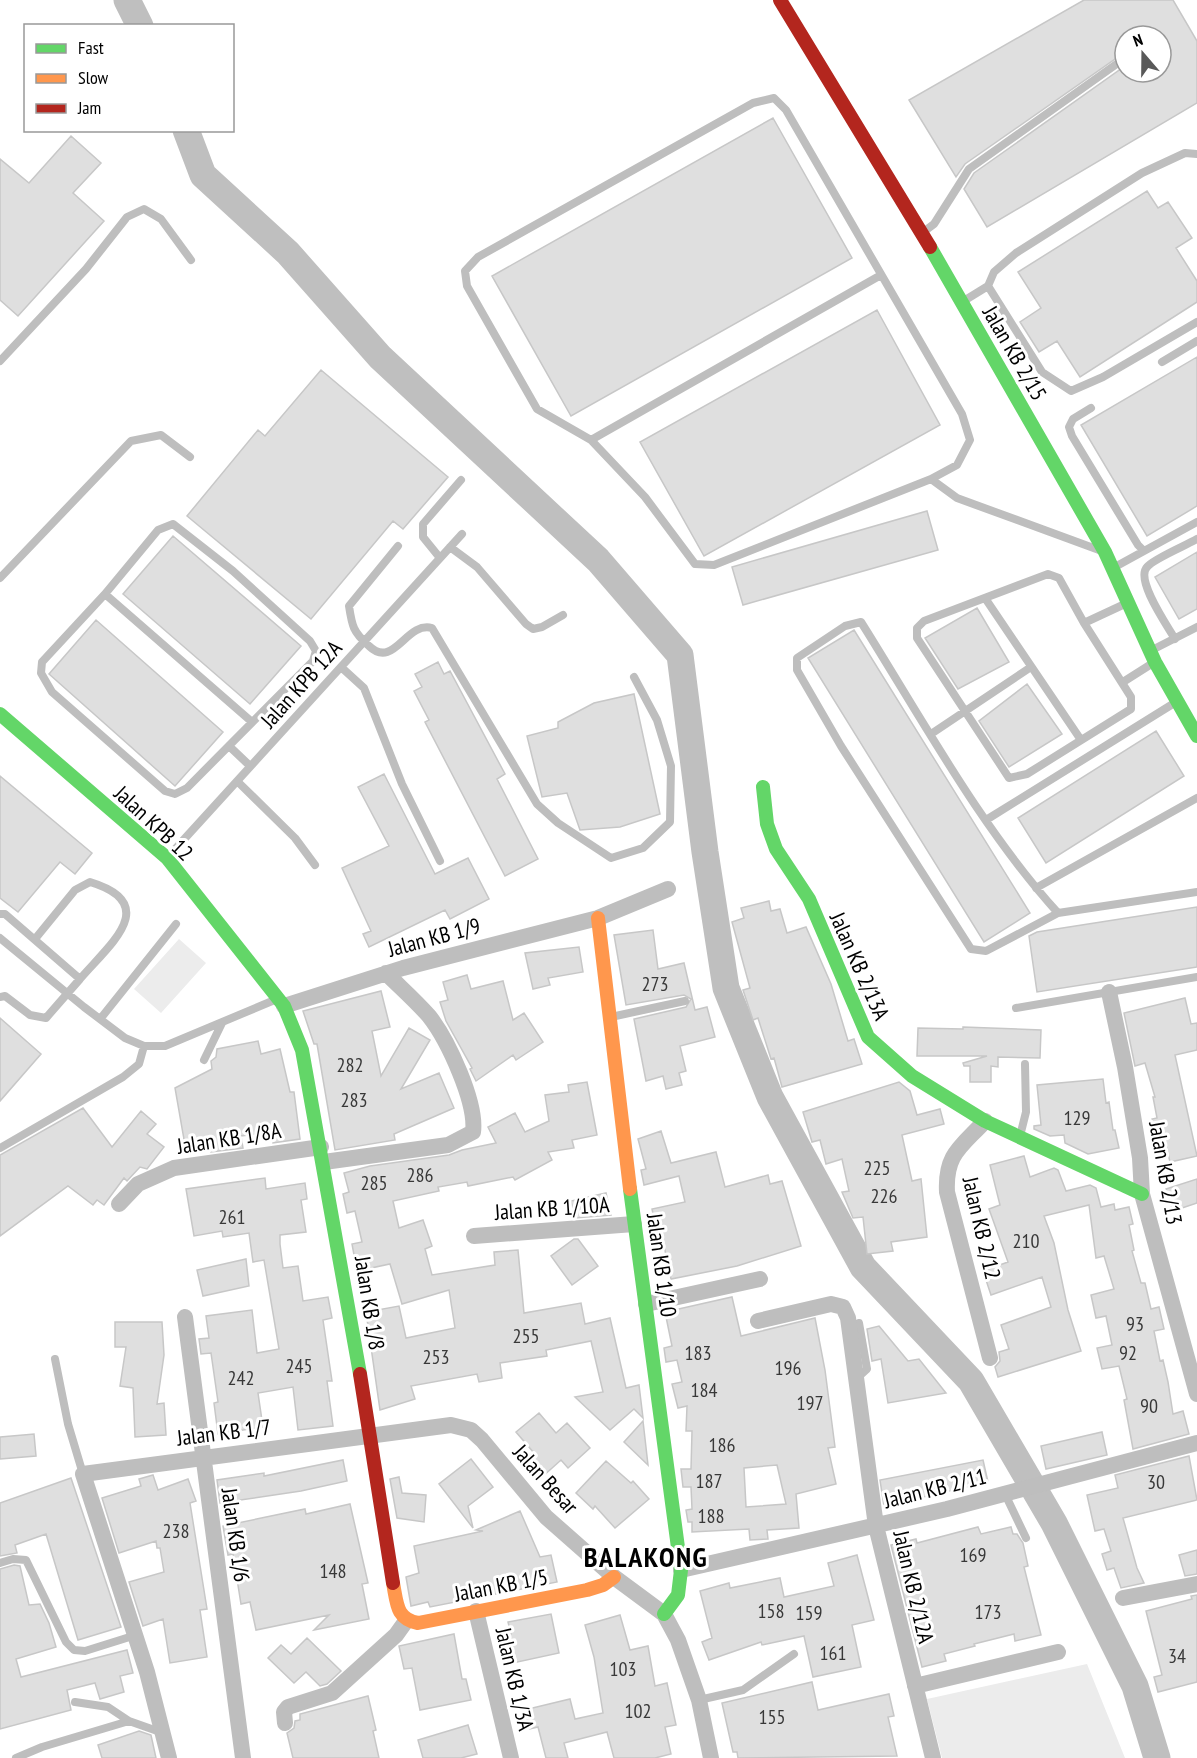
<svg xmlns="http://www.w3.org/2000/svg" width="1197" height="1758" font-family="'PT Sans Narrow',sans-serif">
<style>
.green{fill:#ececec}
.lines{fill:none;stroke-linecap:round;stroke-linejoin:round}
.river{stroke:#bfbfbf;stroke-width:27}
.building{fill:#dfdfdf;stroke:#c7c7c7;stroke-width:1.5;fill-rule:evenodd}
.lane{stroke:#bebebe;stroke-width:8}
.street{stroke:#bebebe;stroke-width:16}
.fast{stroke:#63d668;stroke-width:14}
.slow{stroke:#ff974d;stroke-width:14}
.jam{stroke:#b3261e;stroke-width:14}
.labels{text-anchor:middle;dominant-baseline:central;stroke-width:6;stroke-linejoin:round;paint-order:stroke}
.number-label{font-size:20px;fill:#383838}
.street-label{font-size:22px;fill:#000;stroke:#fff}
.district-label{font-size:28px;font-weight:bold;letter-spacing:1.5px;fill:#000;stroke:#fff}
</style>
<rect width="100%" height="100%" fill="#fff"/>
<!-- green -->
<path class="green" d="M179 939 206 963 161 1013 134 989Z
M1087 1664 1125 1758H942L927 1699Z"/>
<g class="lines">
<!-- river -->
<path class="river" d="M127 0 140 26
M186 130 203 175 288 253 380 357 598 560 680 655 705 852 726 988 770 1097 863 1267 971 1381 1054 1523 1135 1686 1157 1758"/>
</g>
<!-- building -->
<path class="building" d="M1084 0H1173L1197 41V103L987 227 964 189 974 173 1125 66V72H1161V36H1125V52L965 164 956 177 909 100Z
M773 118 852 258 571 416 492 276Z
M71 136 101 163 73 193 104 221 18 316 0 300V159L29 183Z
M1147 191 1158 208 1168 202 1192 238 1176 248 1197 281V302L1080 377 1057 341 1039 352 1020 322 1041 308 1018 272Z
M877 310 940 425 704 556 640 442Z
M1197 357V506L1147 536 1081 425Z
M321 370 448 477 403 529 393 521 311 619 187 516 258 430 265 436Z
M927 511 938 550 743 605 732 567Z
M173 536 301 646 250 704 123 594Z
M1197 552V609L1179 619 1155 577Z
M977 608 1009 662 958 689 925 638Z
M96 620 223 732 175 786 49 674Z
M854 630 1030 913 984 942 808 658Z
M438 662 444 674 450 671 505 774 497 779 538 859 505 876 425 722 429 720 414 691 422 687 415 674Z
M1027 684 1062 734 1009 767 979 721Z
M634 694 660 814 620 827 580 830 567 793 542 797 527 736 558 728V722L594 703Z
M1156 731 1184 776 1046 863 1018 818Z
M384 774 435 874 468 858 489 899 450 919 445 910 369 947 363 934 371 931 342 868 389 846 358 787Z
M0 776 92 853 75 874 60 862 18 912 0 898Z
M769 901 771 911 780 909 787 933 806 927 831 984 848 1041 854 1039 862 1064 782 1087 774 1058 771 1059 758 1018 753 1020 743 990 750 988 732 922 744 918 741 908Z
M1197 907V967L1037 992 1029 936 1037 932Z
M653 930 658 969 684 963 695 1010 707 1007 715 1037 680 1046 686 1071 679 1073 682 1085 666 1089 663 1076 646 1081 634 1019 686 1007 691 999 684 995 626 1005 614 935Z
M579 947 583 972 548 978 550 985 533 989 525 953Z
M467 975 471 989 503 981 513 1020 524 1013 543 1042 516 1060 513 1055 476 1081 470 1069 472 1068 446 1021 440 1002 448 1000 443 982Z
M381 991 390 1027 372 1031 381 1076 409 1028 430 1040 401 1089 439 1073 454 1108 394 1134 395 1140 335 1150 317 1044H314L303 1011Z
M1185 998 1191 1024 1197 1023V1050L1175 1055 1197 1156 1170 1162 1165 1140 1162 1141 1160 1133 1155 1134 1152 1119 1157 1118 1153 1097H1155L1145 1063 1135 1066 1124 1013Z
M0 1018 41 1054 0 1101Z
M963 1027 1041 1030 1040 1058 998 1057V1067L991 1066V1082H970V1066H964L963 1063 987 1056H917L918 1028 963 1029Z
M258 1041 261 1054 280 1049 290 1092H294L300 1139 273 1143 272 1132 241 1136 243 1148 211 1152V1147L186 1151 175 1088 212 1069 211 1061 216 1057 217 1049Z
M1103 1079 1106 1103 1109 1102 1113 1130H1115L1119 1148 1088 1154 1065 1143 1064 1135 1050 1136 1034 1129V1126L1041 1125 1037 1085Z
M587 1082 597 1135 572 1140 574 1148 548 1152 552 1160 515 1180 513 1177 468 1186 467 1182 438 1187 439 1191 393 1201 399 1228 423 1220 432 1246 425 1249 432 1275 495 1265 494 1252 518 1250 524 1313 581 1303 585 1324 610 1318 626 1388 639 1385 643 1418 634 1409 610 1430 575 1397 603 1392 591 1341 546 1350 547 1356 500 1363 502 1378 479 1382 477 1374 411 1386 415 1399 380 1410 366 1312 399 1306 406 1338 455 1328 449 1290 402 1304 390 1264 357 1271 352 1244 362 1242 355 1211 347 1213 343 1194 349 1192 344 1173 370 1166 449 1155 462 1150 496 1143 488 1127 515 1113 525 1132 549 1121 545 1095 569 1092 568 1085Z
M899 1082 910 1091 917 1115 940 1109 944 1124 902 1135 912 1181 921 1179 927 1237 891 1242 893 1251 867 1254 863 1217 853 1218 842 1192 849 1191 842 1159 826 1164 820 1140 812 1142 803 1112Z
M83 1108 112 1147 141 1111 156 1124 147 1134 164 1147 147 1169 140 1167 127 1181 124 1178 104 1205 97 1200 93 1205 68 1186 0 1236V1155Z
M661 1131 671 1163 716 1152 725 1187 768 1175 770 1184 782 1181 801 1246 737 1266 671 1279 662 1236 658 1237 652 1209 685 1202 679 1176 644 1185 641 1170 646 1169 638 1139Z
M1024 1156 1030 1177 1054 1168 1058 1170 1066 1191 1090 1185 1096 1188 1101 1207 1114 1204 1115 1210 1129 1207 1133 1224 1129 1225 1134 1250 1132 1251 1141 1283H1145L1151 1309 1159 1307 1164 1329 1154 1331 1160 1361 1163 1360 1168 1382 1173 1414 1183 1411 1189 1434 1133 1449 1124 1400 1127 1399 1119 1366 1102 1369 1097 1348 1112 1345 1106 1316 1096 1318 1091 1295 1114 1289 1104 1256 1096 1258 1089 1205 1044 1216 1054 1243 1068 1310 1081 1351 998 1377 995 1367 1000 1361 999 1352 1009 1349 1001 1325 1051 1307 1042 1277 991 1295 983 1271 1008 1262 989 1209 1000 1205 990 1165Z
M265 1178 266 1189 305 1183 307 1199 301 1200 306 1232 280 1235V1244L283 1268 298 1266 303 1301 328 1297 332 1318 323 1320 332 1381H327L333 1426 298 1430 293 1387 258 1393 263 1427 218 1434 214 1403 218 1402 211 1353 201 1354 199 1339 209 1338 206 1316 252 1310 257 1353 279 1349 264 1260 253 1262 249 1233 223 1237 222 1231 194 1236 186 1189Z
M1197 1179V1203L1173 1211 1166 1189Z
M606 1193 611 1215 575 1218 571 1201Z
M574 1239H578L598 1266 572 1285 551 1256Z
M246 1259 249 1286 203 1296 197 1270Z
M732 1297 741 1336 815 1318 825 1370 835 1447 828 1448 836 1484 796 1494 799 1528 767 1530 768 1539 750 1540 749 1529 692 1532V1522H688L686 1510 692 1509 691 1487H683L681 1469H691L692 1431H686L687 1406 678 1408 672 1384 682 1382 677 1360 666 1362 664 1348 672 1346 665 1312ZM777 1465 786 1504 746 1507 744 1468Z
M115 1322H162L164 1355 157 1404 164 1403 166 1435 135 1437 133 1388 120 1386 126 1347H115Z
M879 1326 908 1361 919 1359 946 1393 888 1403 881 1359 872 1361 867 1329Z
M539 1413 556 1433 567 1423 590 1448 568 1468 561 1460 541 1478 525 1461 534 1453 516 1432Z
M643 1421 648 1465 624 1442Z
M1102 1432 1107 1455 1046 1469 1041 1446Z
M34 1434 36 1456 0 1459V1437Z
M1189 1456 1197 1500 1123 1518 1137 1568 1144 1583 1121 1588 1114 1568 1107 1570 1102 1554 1111 1551 1104 1529 1095 1531 1087 1495 1118 1488 1115 1475Z
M471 1459 493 1487 468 1506 473 1528 439 1484Z
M343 1460 347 1481 301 1491 220 1503 217 1480 264 1473V1476Z
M983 1460 988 1482 884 1506 880 1480Z
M606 1461 631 1483 633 1481 649 1499 615 1528 595 1506 593 1509 576 1493Z
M153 1475 158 1490 188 1479 196 1501 190 1503 207 1609 200 1610 207 1657 170 1663 163 1619 143 1626 129 1582 164 1572 160 1548H157L156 1541 119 1553 102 1498 141 1486 139 1479Z
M399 1477 402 1493 426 1495 424 1522 397 1518 390 1479Z
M71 1478 121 1627 78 1640 46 1534 15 1545 17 1553 0 1556V1503Z
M350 1504 368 1583 362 1584 369 1619 314 1630 329 1615 256 1630 250 1602 241 1604 233 1554 228 1555 223 1526 305 1509 306 1514Z
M520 1511 540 1557 551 1555 557 1582 430 1607 428 1602 411 1606 406 1577 419 1573 414 1546 483 1531 476 1530Z
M978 1527 981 1534 1011 1527 1013 1534H1017L1023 1543 1028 1566 1024 1567 1041 1635 1015 1641 1014 1634 974 1644 975 1646 944 1654 946 1661 922 1667 891 1545 916 1539 917 1543Z
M1197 1550V1574L1185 1576 1179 1555Z
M857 1555 874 1620 852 1625 861 1667 813 1677 804 1636 762 1645 761 1642 709 1660 702 1642 712 1638 700 1591 729 1583 730 1588 780 1578 784 1597 834 1586 828 1563Z
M14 1565 20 1566 29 1605 40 1604 49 1623 56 1647 16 1659 21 1677 127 1650 133 1673 120 1676 124 1692 100 1699 95 1683 67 1690 71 1710 0 1729V1569Z
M1197 1595V1682L1158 1692 1154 1677 1162 1675 1146 1611 1192 1599 1191 1596Z
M551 1614 559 1653 503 1665 497 1636 511 1634 508 1622Z
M620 1615 630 1650 648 1646 655 1686 667 1683 676 1725 665 1727 671 1754 655 1758H614L607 1732 564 1743 568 1758H546L538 1727 529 1729 524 1710 570 1699 575 1719 603 1713 594 1657 585 1625Z
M454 1634 462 1679H466L471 1700 420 1710 412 1668 404 1669 399 1646Z
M307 1638 341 1671 327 1684 320 1686 306 1672 294 1683 268 1658 281 1645 291 1654Z
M812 1682 818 1710 889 1694 894 1716 888 1717 897 1756 738 1758 737 1752H733L722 1703Z
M368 1696 376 1730 373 1731 379 1758H293L287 1733 294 1728 295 1721 300 1720V1714Z
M468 1725 477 1754 461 1758H423L418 1740Z
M139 1731 151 1735 156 1758H102L98 1745Z"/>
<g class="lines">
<!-- lane -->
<path class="lane" d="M922 233 934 224 969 169 1125 58
M988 286 1042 372 1071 391 1103 377 1197 322
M962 302 988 286 994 272 1016 253 1142 173 1185 153 1197 154
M0 361 86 269 127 217 144 209 161 219 191 260
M1162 362 1197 341
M1091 408 1073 419 1069 427 1072 436 1138 545 1144 551
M591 440 881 275
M931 479 957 465 970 440 962 414 786 110 774 98 753 103 478 257 465 271 467 286 537 409 591 440 645 497 695 564 714 565 931 479 957 498 1099 550
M173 524 233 571 310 641 316 651 313 661 187 788 175 794 165 791 52 692 41 673 42 662 105 594 158 530Z
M398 546 349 606C352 626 353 632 369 646 394 670 406 621 432 628L537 804 558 823 611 858 643 848 670 822 671 766 657 720 634 677
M450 547 477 567 526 624 533 629 542 627 563 615
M440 558 423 537V524L461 480
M1113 568 1197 522
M0 578 131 441 161 435 190 457
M105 594 252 722
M985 598 1081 740
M1084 623 1131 697V709L1027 774 1009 778 917 638V628L924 621 1048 574 1059 578 1084 623 1127 603
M1175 639C1167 625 1135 580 1147 567 1153 559 1187 545 1197 539
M1152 650 1197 627
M341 667 364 688 402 784 440 861
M1123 682 1153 663
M931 734 1031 667
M229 746 250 766
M237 781 295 838 315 865
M986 820 1176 702
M167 858 462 534
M1036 888 1197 798
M1058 913C981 828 922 719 861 622L845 626 797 658V670L841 746 971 949 986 951 1058 913 1197 892
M0 914H5L80 979 46 1018 30 1015 5 996 0 997
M0 938 84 1007 125 1038 144 1046H165L277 999
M35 939 75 890 90 882C163 904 108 946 80 979
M1016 1008 1197 977
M611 1017 685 1001
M101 1018 176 924
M204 1060 222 1023
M1020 1136 1026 1112 1025 1064
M0 1148 123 1077 139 1064 144 1046
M55 1359 68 1424 83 1474
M856 1379 867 1369 859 1323
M1005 1494 1026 1538
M0 1563 13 1559 26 1560 66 1642 74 1650 85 1651 136 1635
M699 1700 743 1690 794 1654
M75 1702 108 1707 129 1721 163 1733
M16 1758 42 1747 129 1721"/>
<!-- street -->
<path class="street" d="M1109 992 1125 1067 1140 1158 1142 1194 1197 1394
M284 1006 403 968 598 918 668 889
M985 1121C961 1147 945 1154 947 1192L990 1358
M324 1162 448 1145 473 1132C477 1103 448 1040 429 1016 416 1001 400 987 386 973
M119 1204 138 1184 174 1168 321 1147
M474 1236 634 1224
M646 1304 760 1279
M185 1317 243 1758
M758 1321 831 1304 843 1307 848 1318 876 1526 933 1758
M681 1570 947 1509 1197 1443
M1123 1598 1197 1584
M476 1611 511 1758
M915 1686 1058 1652
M285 1723 284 1712 288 1707 332 1693 396 1635 406 1621
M169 1758 147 1672 83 1474 451 1425 471 1430 482 1440 546 1517 614 1577 664 1614 678 1640 699 1700 711 1758"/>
<!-- fast -->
<path class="fast" d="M930 247 1105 552 1155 662 1197 736
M0 714 167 858 284 1006 302 1050 360 1374
M763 787 767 824 776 849 809 899 868 1037 912 1076 985 1121 1142 1194
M630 1189 681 1570 678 1595 664 1614"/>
<!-- slow -->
<path class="slow" d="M598 918 630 1189
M393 1583C397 1603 396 1619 418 1623L587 1590 603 1585 614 1577"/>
<!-- jam -->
<path class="jam" d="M780 0 930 247
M360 1374 393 1583"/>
</g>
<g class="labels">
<!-- number labels -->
<g class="number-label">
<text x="655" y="984">273</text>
<text x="350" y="1065">282</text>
<text x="354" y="1100">283</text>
<text x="1077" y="1118">129</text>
<text x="877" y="1168">225</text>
<text x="420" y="1175">286</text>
<text x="374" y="1183">285</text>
<text x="884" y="1196">226</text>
<text x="232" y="1217">261</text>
<text x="1026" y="1241">210</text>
<text x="1135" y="1324">93</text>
<text x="526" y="1336">255</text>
<text x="698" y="1353">183</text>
<text x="1128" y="1353">92</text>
<text x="436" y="1357">253</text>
<text x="299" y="1366">245</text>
<text x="788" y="1368">196</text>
<text x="241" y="1378">242</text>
<text x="704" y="1390">184</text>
<text x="810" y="1403">197</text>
<text x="1149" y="1406">90</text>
<text x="722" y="1445">186</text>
<text x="709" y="1481">187</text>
<text x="1156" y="1482">30</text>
<text x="711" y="1516">188</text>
<text x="176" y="1531">238</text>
<text x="973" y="1555">169</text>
<text x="333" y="1571">148</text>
<text x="771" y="1611">158</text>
<text x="988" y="1612">173</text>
<text x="809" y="1613">159</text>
<text x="833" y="1653">161</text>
<text x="1177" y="1656">34</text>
<text x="623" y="1669">103</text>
<text x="638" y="1711">102</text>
<text x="772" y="1717">155</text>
</g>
<!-- street labels -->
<g class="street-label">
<text transform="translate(1015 353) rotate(60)">Jalan KB 2/15</text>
<text transform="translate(301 684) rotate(-48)">Jalan KPB 12A</text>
<text transform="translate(154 823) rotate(43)">Jalan KPB 12</text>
<text transform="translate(434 937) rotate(-15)">Jalan KB 1/9</text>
<text transform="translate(860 966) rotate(66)">Jalan KB 2/13A</text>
<text transform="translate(229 1138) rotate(-9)">Jalan KB 1/8A</text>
<text transform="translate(1166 1173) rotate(80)">Jalan KB 2/13</text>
<text transform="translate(552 1208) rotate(-4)">Jalan KB 1/10A</text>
<text transform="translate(982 1228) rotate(77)">Jalan KB 2/12</text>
<text transform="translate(662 1265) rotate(82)">Jalan KB 1/10</text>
<text transform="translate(370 1303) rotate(81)">Jalan KB 1/8</text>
<text transform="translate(224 1432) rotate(-7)">Jalan KB 1/7</text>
<text transform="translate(546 1479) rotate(48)">Jalan Besar</text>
<text transform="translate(935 1488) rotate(-14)">Jalan KB 2/11</text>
<text transform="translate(236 1535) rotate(82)">Jalan KB 1/6</text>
<text transform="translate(501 1585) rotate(-11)">Jalan KB 1/5</text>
<text transform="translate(914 1587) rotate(77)">Jalan KB 2/12A</text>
<text transform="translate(515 1679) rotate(77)">Jalan KB 1/3A</text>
</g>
<!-- district labels -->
<g class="district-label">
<text x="646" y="1556">BALAKONG</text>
</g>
</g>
<!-- legend -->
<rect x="24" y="24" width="210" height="108" fill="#ffffff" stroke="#999999" stroke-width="1.5"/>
<rect x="36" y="44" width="30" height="9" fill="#63d668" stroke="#999999" stroke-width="1.5"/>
<text x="78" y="54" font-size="18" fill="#000000">Fast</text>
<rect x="36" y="74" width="30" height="9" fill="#ff974d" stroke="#999999" stroke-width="1.5"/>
<text x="78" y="84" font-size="18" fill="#000000">Slow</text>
<rect x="36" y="104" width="30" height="9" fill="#b3261e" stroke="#999999" stroke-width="1.5"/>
<text x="78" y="114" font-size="18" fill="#000000">Jam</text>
<!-- north arrow -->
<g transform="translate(1143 54) rotate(340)"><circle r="28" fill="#ffffff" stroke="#999999" stroke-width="1.5"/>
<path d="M0-4.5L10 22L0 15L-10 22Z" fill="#595959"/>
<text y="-9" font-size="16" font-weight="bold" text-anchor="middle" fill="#000000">N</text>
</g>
</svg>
